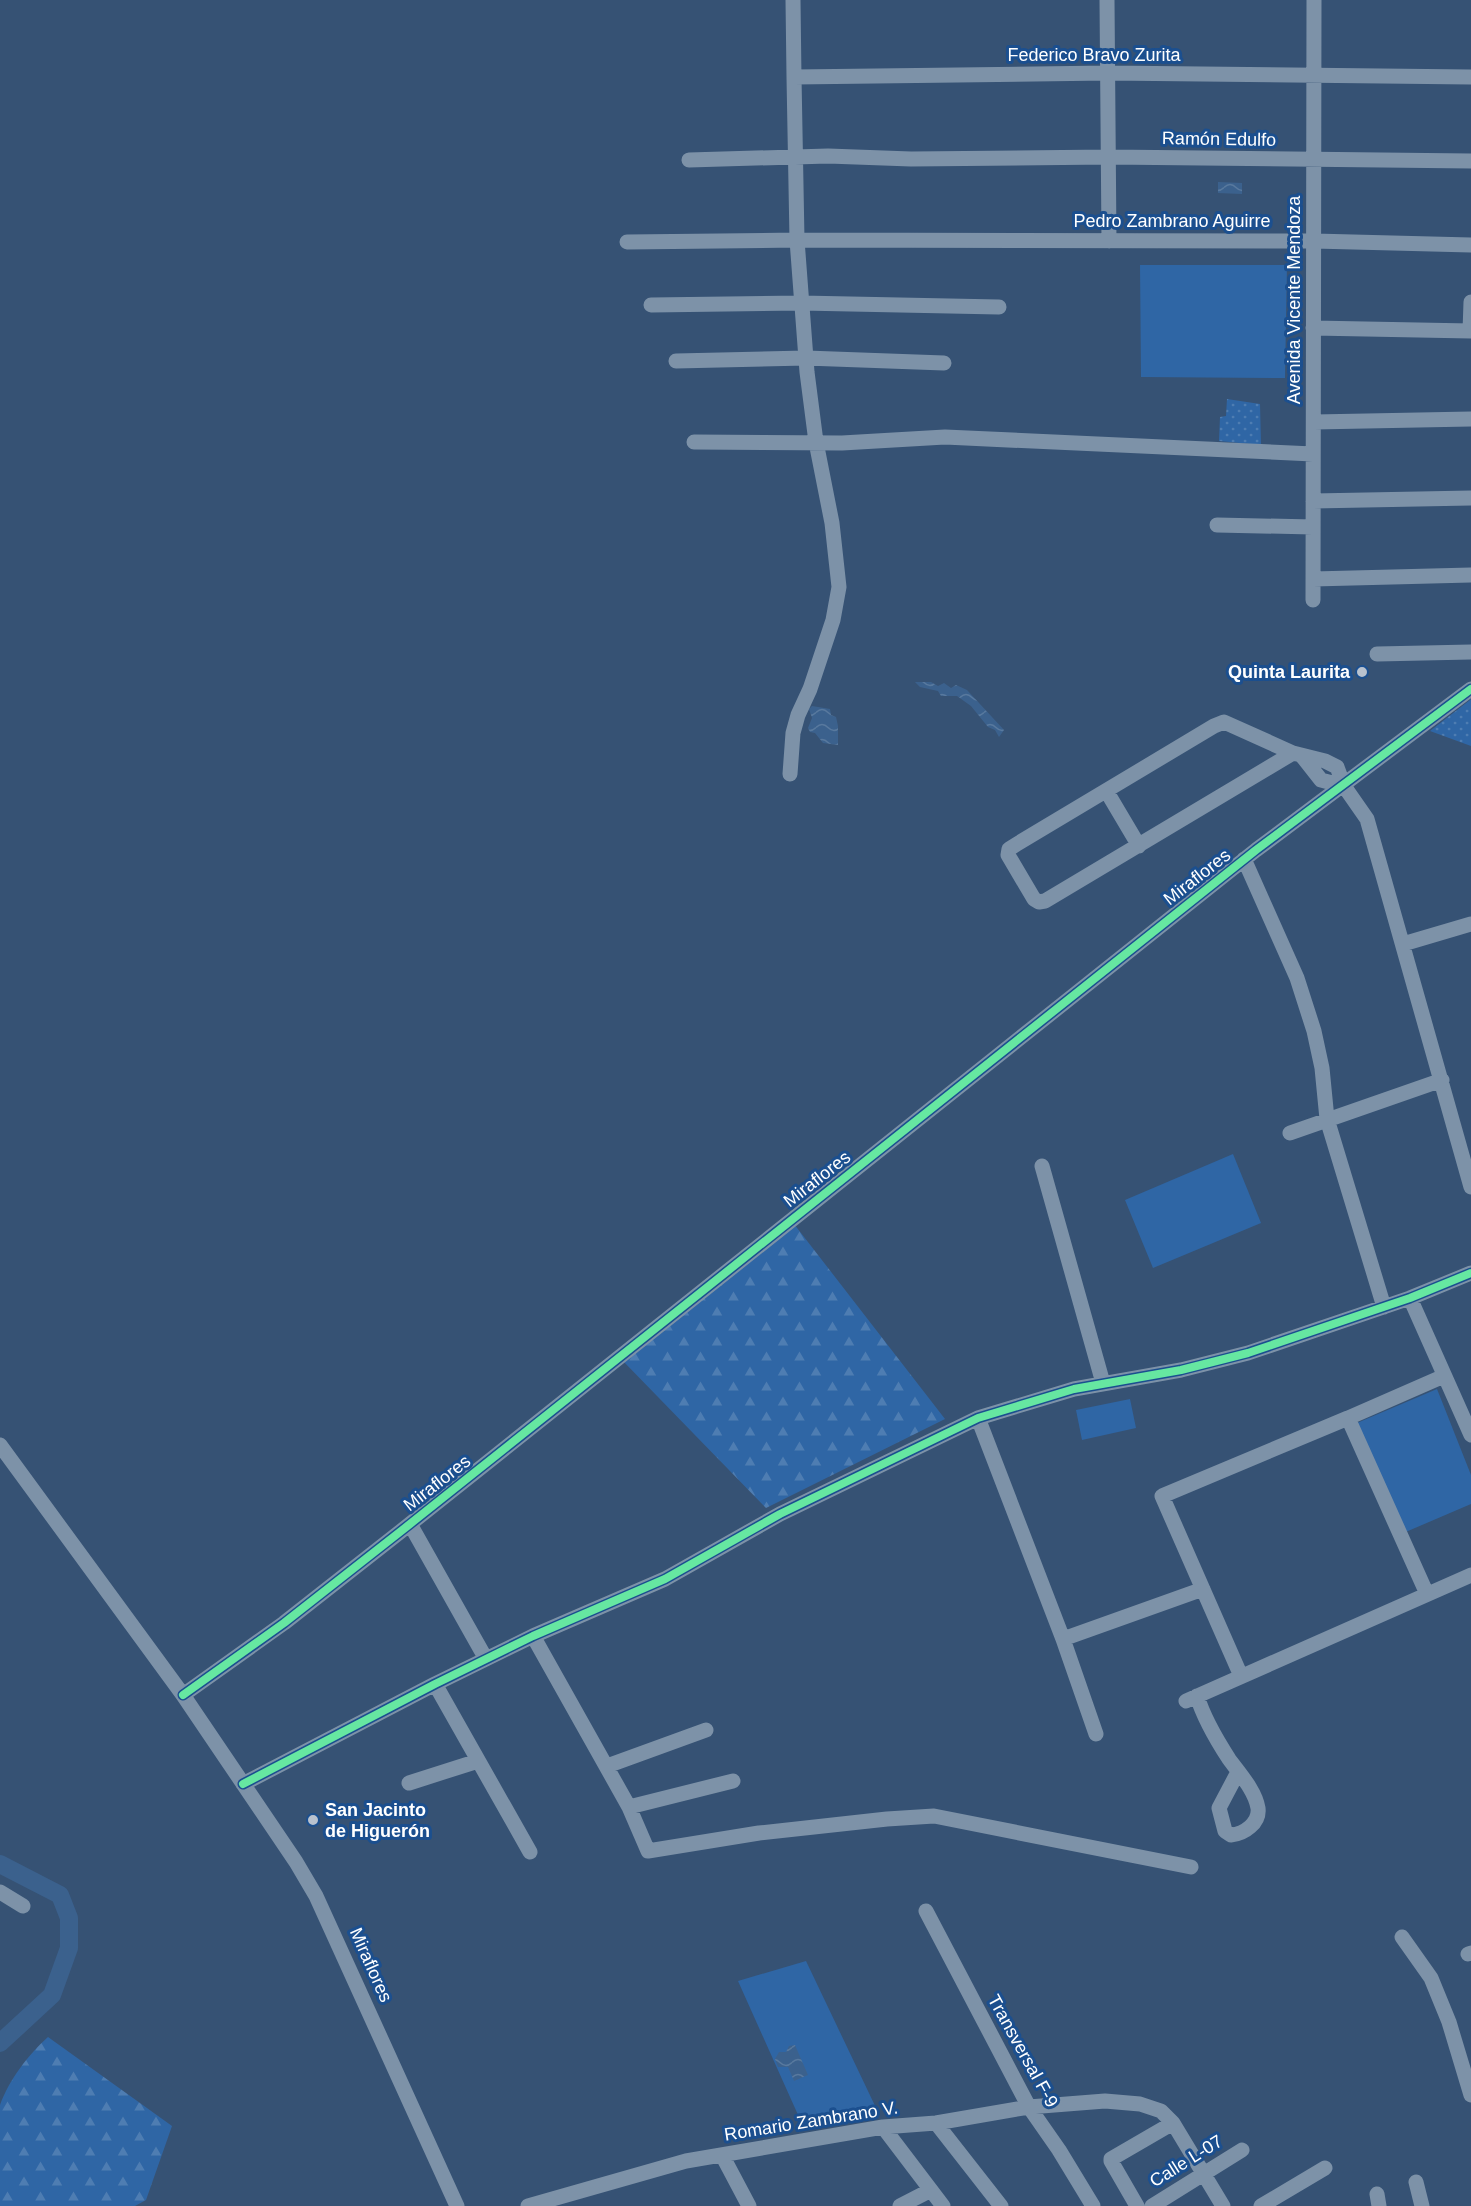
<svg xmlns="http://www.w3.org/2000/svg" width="1471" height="2206" font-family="Arial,sans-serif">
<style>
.grass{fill:#2f66a5}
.forest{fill:url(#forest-firs)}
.park{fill:url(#park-dots)}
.water{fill:url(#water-waves)}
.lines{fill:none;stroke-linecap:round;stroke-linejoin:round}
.river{stroke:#3b618d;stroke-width:18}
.minor{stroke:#7d92a8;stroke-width:15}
.cycleway-casing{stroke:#1b4f8f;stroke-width:11}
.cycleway{stroke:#66e7a1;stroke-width:8}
.poi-dot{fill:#b9c2ce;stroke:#1b4f8f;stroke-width:2}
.labels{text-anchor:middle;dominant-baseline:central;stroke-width:6;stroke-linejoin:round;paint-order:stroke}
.street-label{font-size:18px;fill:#fff;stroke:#1b4f8f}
.poi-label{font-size:18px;font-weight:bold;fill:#fff;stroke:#1b4f8f;text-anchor:end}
</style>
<defs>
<pattern id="forest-firs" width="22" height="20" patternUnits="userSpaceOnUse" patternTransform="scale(1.5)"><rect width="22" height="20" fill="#2f66a5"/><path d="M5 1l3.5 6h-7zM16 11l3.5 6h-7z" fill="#4e7db2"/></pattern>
<pattern id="park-dots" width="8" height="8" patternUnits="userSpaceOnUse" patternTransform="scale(1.5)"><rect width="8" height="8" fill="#2f66a5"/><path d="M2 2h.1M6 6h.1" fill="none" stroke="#4e7db2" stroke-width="1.8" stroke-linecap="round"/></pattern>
<pattern id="water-waves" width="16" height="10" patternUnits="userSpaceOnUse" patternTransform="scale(1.5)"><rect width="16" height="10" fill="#3b618d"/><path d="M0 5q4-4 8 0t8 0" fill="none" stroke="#58799e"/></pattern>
</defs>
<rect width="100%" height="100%" fill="#365274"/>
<!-- grass -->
<path class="grass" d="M1140 265H1287L1285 378 1141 377Z
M1233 1154 1261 1223 1153 1268 1125 1200Z
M1437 1389 1471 1475V1504L1401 1534 1357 1423Z
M1130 1399 1136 1428 1082 1440 1076 1410Z
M806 1961 878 2112 803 2126 738 1981Z"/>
<!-- forest -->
<path class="forest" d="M794 1224 945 1419 766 1508 623 1361Z
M48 2037 172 2126 146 2200 135 2206H0V2105C9 2080 28 2055 48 2037Z"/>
<!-- park -->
<path class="park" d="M1227 399 1260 404 1261 445 1219 441 1220 417 1226 416Z
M1471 699V746L1430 731 1470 700Z"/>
<!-- water -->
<path class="water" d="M1218 182 1242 183V194L1218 193Z
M915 682H931L938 686 944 683 951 688 956 685 967 690 1004 730 999 737 995 730 988 727 971 706 957 696H941L938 691 920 687Z
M812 706 830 709 831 715 836 717 838 726V745L823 743 815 733 810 732 808 728 812 718 809 709Z
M795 2045 808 2075 794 2081 788 2067H778L775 2059 779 2052H786L789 2046Z"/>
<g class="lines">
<!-- river -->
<path class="river" d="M0 1864 60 1895 69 1918V1948L52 1995 0 2043"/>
<!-- minor -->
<path class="minor" d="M793 0 794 77 1108 73 1471 77
M1107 0 1109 241
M689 160 828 156 911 159 1109 157 1471 161
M627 242 797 240 1314 241 1471 245
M651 305 801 303 999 307
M1313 328 1471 331
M1470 331 1471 302
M676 361 806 358 944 363
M1314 422 1471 419
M694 442 842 443 945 437 1313 454
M1313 501 1471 498
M1217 525 1313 527
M1313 579 1471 575
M1313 600 1314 0
M1377 654 1471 652
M1293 753 1045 901 1039 902 1034 899 1008 855 1009 849 1017 844 1214 726 1224 722 1293 753 1325 761 1337 767 1344 786 1367 819 1471 1187
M1302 756 1321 780 1344 786
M790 774 793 733 798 715 810 689 833 620 839 587 832 523 816 442 807 372 797 240 794 77
M1107 792 1139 846
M1244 859 1297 978 1314 1031 1322 1068 1327 1119 1384 1307
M1403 944 1471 924
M1290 1133 1442 1080
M1042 1166 1103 1383
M1410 1298 1471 1435
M978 1418 1063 1639 1096 1734
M0 1445 183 1695 296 1862 316 1896 457 2206
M410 1524 486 1659
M1427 1594 1348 1418 1444 1376
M533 1636 629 1807 648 1851 759 1833 887 1819 934 1816 1191 1867
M1063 1639 1203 1589
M1241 1676 1162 1496 1348 1418
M435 1684 530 1852
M183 1695 284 1623 410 1524 1256 850 1471 689
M1197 1696C1204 1719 1216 1739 1229 1759 1239 1773 1255 1790 1258 1808 1260 1823 1244 1834 1231 1835L1225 1831 1219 1808 1238 1772
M1186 1701 1471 1575
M607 1766 706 1730
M409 1783 478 1761
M243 1784 435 1684 533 1636 665 1579 780 1514 978 1418 1074 1389 1181 1370 1248 1353 1410 1298 1471 1273
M629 1807 733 1781
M0 1892 23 1906
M926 1911 1029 2107 1059 2150 1093 2206
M1402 1937 1431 1978 1449 2022 1471 2095
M1468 1954 1471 1953
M936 2123 1001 2206
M883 2127 943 2206
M722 2155 749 2206
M1416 2182 1422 2206
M1377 2194 1379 2206
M528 2206 686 2161 883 2127 936 2123 1029 2107 1105 2101 1140 2104 1161 2111 1173 2123 1223 2206
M900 2206 931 2190
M1137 2206 1111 2161V2159L1173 2123
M1152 2206 1242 2150
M1261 2206 1325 2168"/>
<!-- cycleway casing -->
<g class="cycleway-casing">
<path id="cycleway" d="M183 1695 284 1623 410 1524 1256 850 1471 689
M243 1784 435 1684 533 1636 665 1579 780 1514 978 1418 1074 1389 1181 1370 1248 1353 1410 1298 1471 1273"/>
</g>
<!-- cycleway -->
<use href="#cycleway" class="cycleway"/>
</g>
<!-- markers -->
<g class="poi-dot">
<circle cx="1362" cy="672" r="6"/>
<circle cx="313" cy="1820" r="6"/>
</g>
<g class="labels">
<!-- street labels -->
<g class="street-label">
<text x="1094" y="55">Federico Bravo Zurita</text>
<text transform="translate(1219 139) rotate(1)">Ramón Edulfo</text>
<text x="1172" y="221">Pedro Zambrano Aguirre</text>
<text transform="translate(1294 300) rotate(-90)">Avenida Vicente Mendoza</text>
<text transform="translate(1197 877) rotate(-38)">Miraflores</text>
<text transform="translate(817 1179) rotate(-38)">Miraflores</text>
<text transform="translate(437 1483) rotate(-38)">Miraflores</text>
<text transform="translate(371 1965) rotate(66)">Miraflores</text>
<text transform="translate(1023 2051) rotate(61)">Transversal F-9</text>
<text transform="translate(811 2121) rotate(-9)">Romario Zambrano V.</text>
<text transform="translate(1186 2161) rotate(-32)">Calle L-07</text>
</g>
<!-- poi labels -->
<g class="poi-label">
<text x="1350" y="672">Quinta Laurita</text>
<text x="325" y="1810" text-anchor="start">San Jacinto<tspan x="325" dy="21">de Higuerón</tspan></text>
</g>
</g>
</svg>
